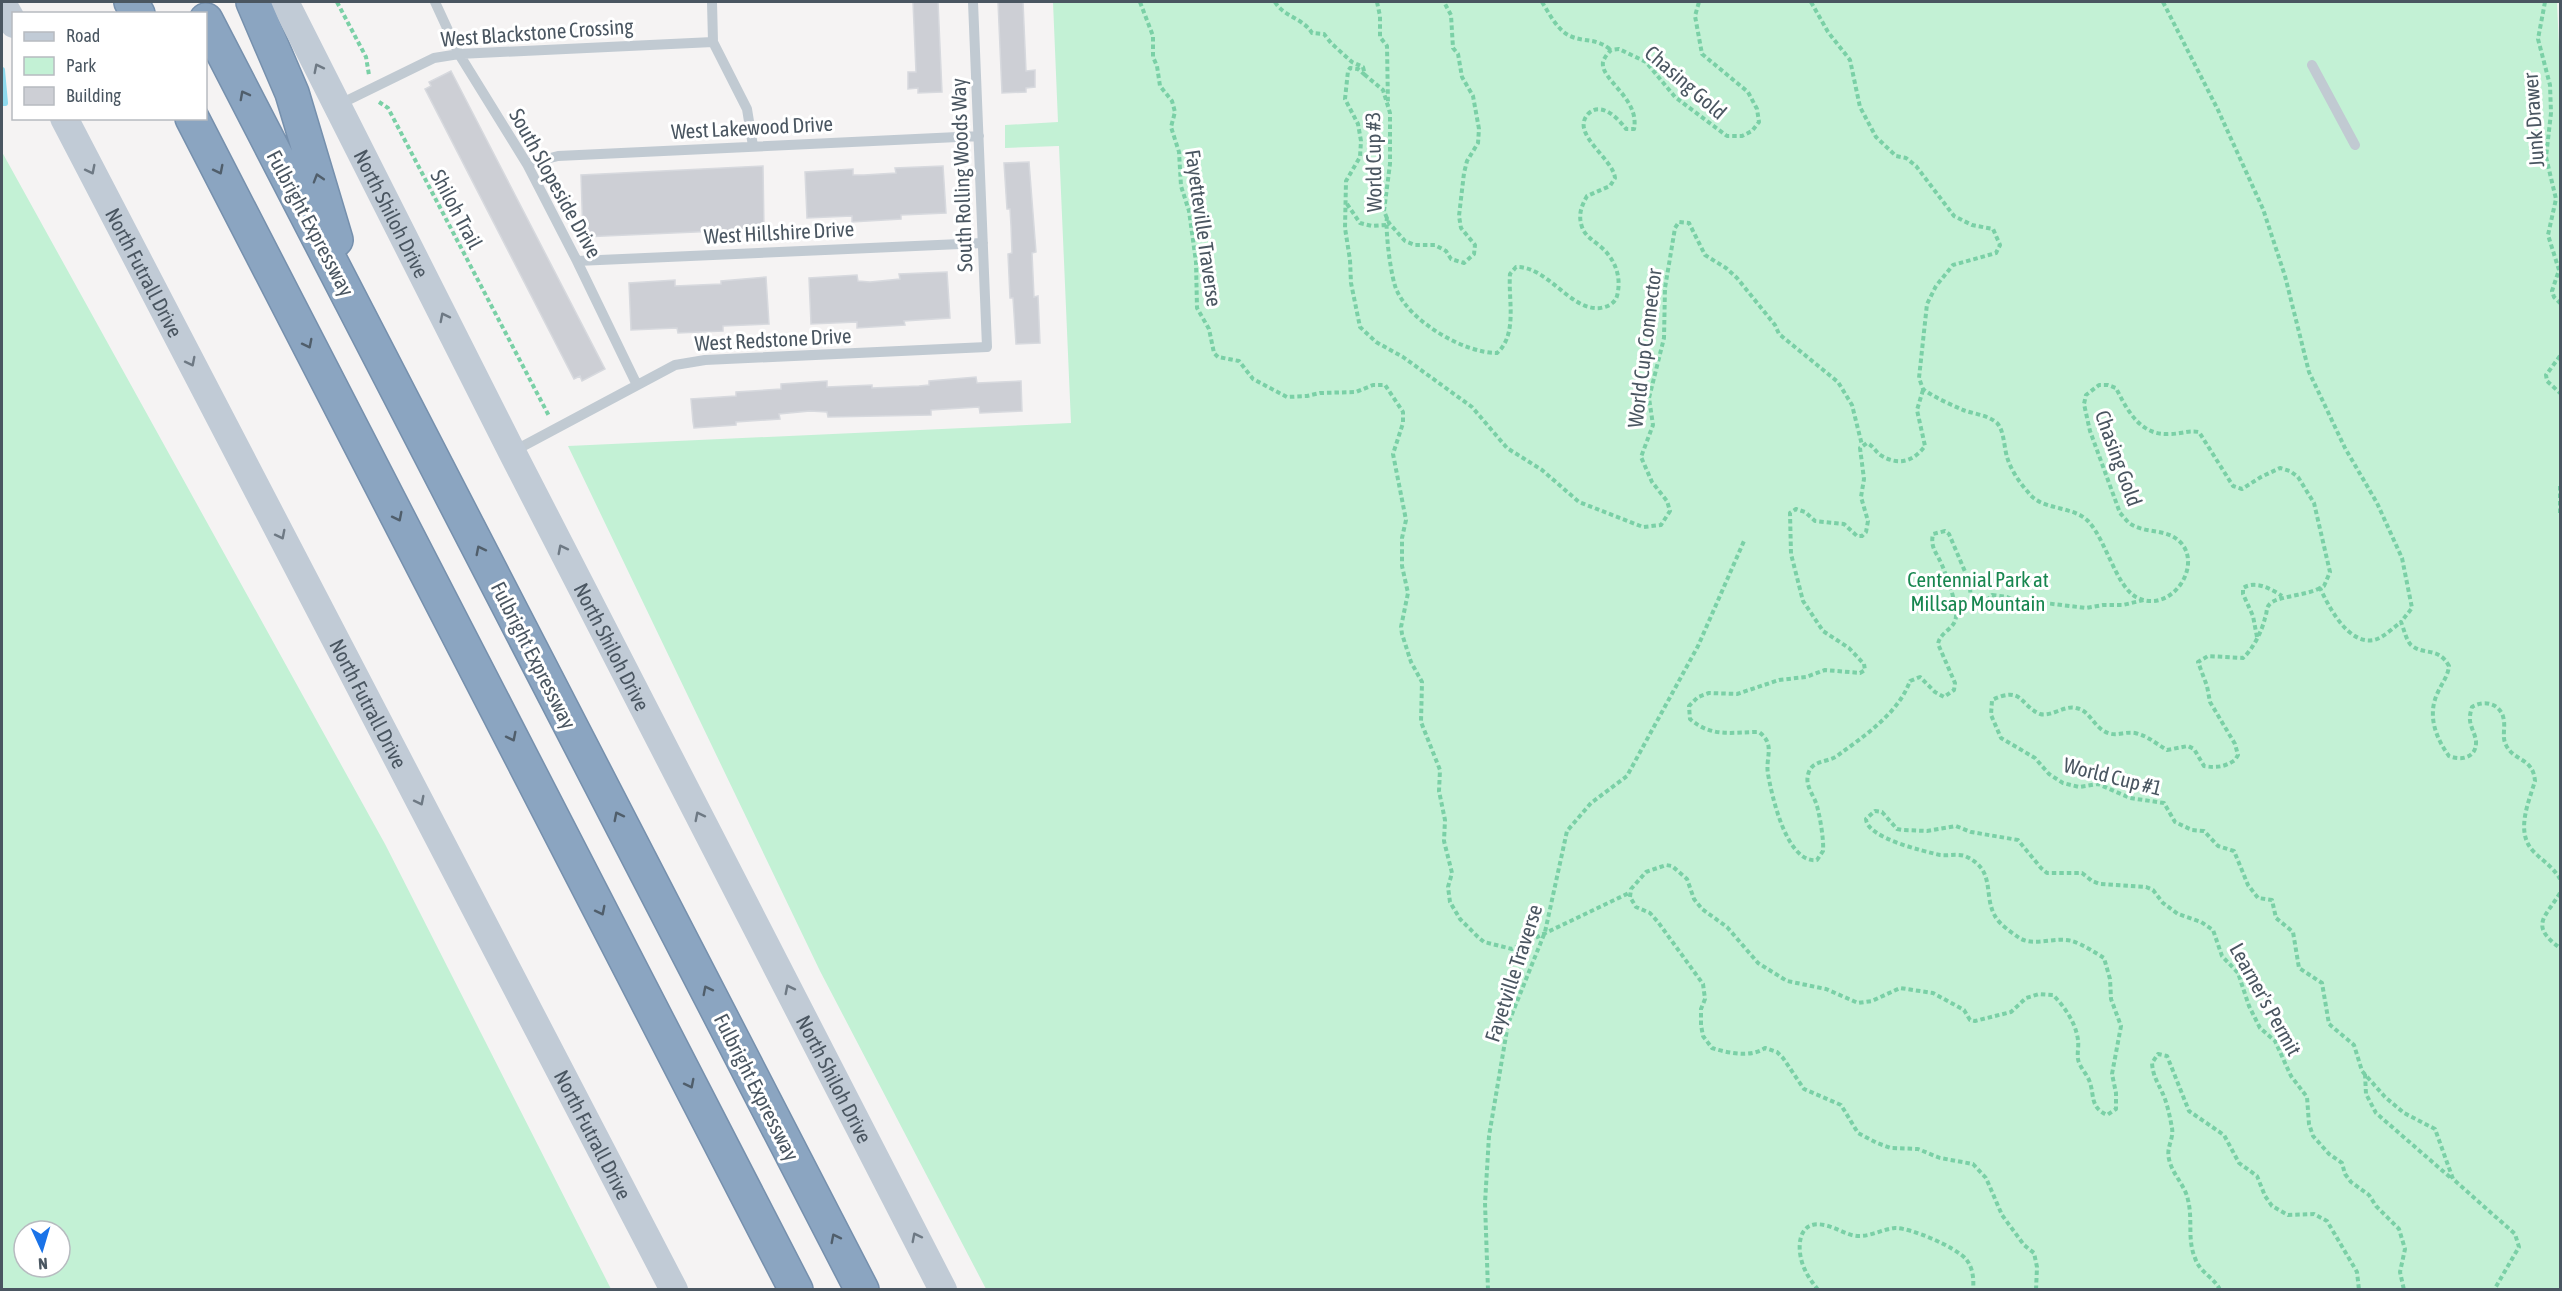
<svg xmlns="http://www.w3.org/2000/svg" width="2562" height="1291" font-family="'Asap Condensed',sans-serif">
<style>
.green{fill:#c3f1d5;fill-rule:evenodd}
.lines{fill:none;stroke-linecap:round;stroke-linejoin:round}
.stream{stroke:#90daee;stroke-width:6}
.building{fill:#cdcfd5;stroke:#d7d9de;stroke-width:1.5}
.motorway-casing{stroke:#7690ad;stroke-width:36}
.path{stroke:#7ad0a6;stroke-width:4;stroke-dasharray:4.5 3;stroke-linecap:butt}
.service{stroke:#c1cad2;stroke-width:10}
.secondary{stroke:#c1cbd6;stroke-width:28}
.motorway{stroke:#8ba5c1;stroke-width:33}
.oneway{stroke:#6e7984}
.oneway2{stroke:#505e6b}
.labels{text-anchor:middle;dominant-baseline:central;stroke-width:6;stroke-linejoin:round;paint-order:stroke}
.street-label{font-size:21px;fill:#4a5661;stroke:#fff}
.park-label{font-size:21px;fill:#17864f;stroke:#fff}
</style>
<rect width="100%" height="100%" fill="#f5f3f3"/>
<!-- green -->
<path class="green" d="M1053 2H2557L2560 69V1289H986L820 971 568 446 1071 423 1059 146 1005 148V125L1058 122Z
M2 152 385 844 611 1289H2ZM24 1231H60V1267H24Z"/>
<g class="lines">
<!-- stream -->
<path class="stream" d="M2 70 5 103H2"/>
</g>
<!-- building -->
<path class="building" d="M913 2H938L942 92 918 93V88L908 89V72H916Z
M998 2H1023L1026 71 1035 70V87L1026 88V92L1002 93Z
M451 71 605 369 582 381 580 376 574 379 425 89 431 86 429 82Z
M1029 162 1036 252 1032 253 1034 297 1038 296 1040 343 1016 344 1013 298H1010L1008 254 1012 253 1011 226 1010 209H1007L1004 163Z
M763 166 764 229 583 237 581 175Z
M943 166 946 213 901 215V219L852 222V216L807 218 805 172 853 169V175H864L896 173 895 168Z
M947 272 950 318 904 321 905 325 857 328V322L811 324 809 278 857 275 858 281 870 282 900 279 899 274Z
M766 277 769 324 723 326V331L678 333 677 328 631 330 629 283 675 280V286L721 284V281Z
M976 377 977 383 1021 381 1022 411 980 413 979 407 931 410V415L828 417 827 412 810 411 779 414 780 419 736 422V425L694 428 693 422 691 399 736 396V392L781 389V384L827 381V387L872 385V388L919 386 929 385V381Z"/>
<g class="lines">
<!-- motorway casing -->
<g class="motorway-casing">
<path id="motorway" d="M131 2 138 14
M253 2 292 93 336 240
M206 20 862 1290
M192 118 796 1290"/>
</g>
<!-- path -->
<path class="path" d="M337 2 366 57 369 75
M1140 2 1153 36V57L1157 66 1160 86 1172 101 1175 112 1171 127 1179 152 1181 186 1189 211 1196 262 1197 308 1209 329 1214 353 1218 357 1239 361 1253 379 1287 397 1307 396 1320 393 1356 392 1373 385H1385L1403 412V423L1393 454 1406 520 1402 538V566L1408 593 1401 627 1402 634 1411 662 1422 682 1421 722 1440 770 1439 791 1445 820 1444 841 1452 873 1448 887 1450 902 1460 919 1478 937 1484 942 1512 949 1629 893
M1275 2C1284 17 1303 18 1312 33L1324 34 1331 43 1352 62 1363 67 1365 75 1383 90 1390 113V164L1384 211 1389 223 1405 241 1415 245H1435L1446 251 1451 259 1464 263 1474 254 1475 245 1461 228 1459 216 1464 173 1467 161 1478 143 1479 129 1473 96 1462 77 1458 54 1453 48 1451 15 1444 2
M1377 2 1380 16V37L1387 46 1388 105
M1542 2C1549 13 1557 30 1570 36 1586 43 1595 37 1611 50
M1811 2 1828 32 1850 60 1860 107 1876 137 1896 156 1906 158 1916 166 1954 216 1972 225 1993 229 2000 245 1996 253 1953 265 1936 286 1927 304 1919 378 1923 389C1935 398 1950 404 1963 410 1974 414 1988 415 1997 423 2004 430 2004 447 2007 457 2011 470 2019 482 2028 492 2041 511 2072 505 2088 521 2106 540 2116 586 2136 597 2169 615 2202 569 2182 544 2168 527 2146 535 2129 523 2126 520 2123 516 2120 513L2090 431 2084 404 2086 395 2099 385H2108L2116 388C2128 412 2141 436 2170 434 2181 434 2188 430 2199 432L2233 486 2242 489 2261 477 2280 468 2290 471 2298 477 2314 503 2330 572 2324 586 2320 588C2329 607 2348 645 2374 640 2383 638 2393 628 2401 622 2404 629 2406 640 2411 645 2424 656 2438 646 2449 666 2448 676 2442 683 2438 692 2427 714 2435 737 2449 756 2461 761 2477 758 2476 741 2475 733 2469 725 2470 717 2470 714 2471 710 2472 707 2485 699 2502 704 2504 721 2505 729 2502 738 2506 745 2514 762 2533 757 2535 781 2528 804 2515 833 2534 852 2543 861 2554 868 2560 879
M2163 2 2218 110 2263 209 2285 276 2309 372 2345 448 2377 503 2402 558 2412 608 2401 622
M2545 2 2538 39 2550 85 2551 113 2546 157 2556 199 2548 235 2559 270 2552 291 2554 297 2560 303
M1365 75 1358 69 1350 68 1348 71 1345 99 1358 124 1361 141 1360 157 1346 181 1345 228 1350 260 1351 283 1360 327 1376 342 1403 357 1472 407 1507 448 1542 470 1579 502 1643 527 1661 525 1670 511 1667 501 1652 482 1641 457 1653 425 1649 398 1664 338 1665 288 1675 228 1679 222 1689 223 1705 255 1726 268 1737 278 1775 325 1779 334 1838 382 1852 405 1862 445
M379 102 388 108 549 416
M1347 204 1360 223 1372 226 1386 225
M1387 217C1385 231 1391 279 1397 291 1411 322 1464 353 1497 353 1518 334 1508 300 1510 274L1516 267C1548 266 1570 311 1600 308 1608 307 1615 303 1617 296 1622 277 1615 259 1601 247 1593 240 1585 236 1582 227 1578 215 1581 207 1587 196L1610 186 1615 178C1613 158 1570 134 1588 114 1601 101 1618 118 1626 129H1634C1640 98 1600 80 1603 62 1604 58 1608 53 1611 50L1619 49 1646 62 1675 97 1727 136H1742L1752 131 1759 122 1757 109 1748 92 1702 54 1695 16 1699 2
M2560 356 2546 375 2547 381 2560 393
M1923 390 1917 410 1925 446C1914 461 1899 466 1882 456 1876 453 1874 446 1867 443L1860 448 1864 479 1861 497 1868 521 1866 532 1862 536H1857L1844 524 1815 521 1805 512 1796 509 1790 513 1791 554 1803 601 1823 631 1849 648 1864 664 1865 670 1860 673 1825 670 1806 677 1779 680 1737 694 1709 693 1698 697 1689 706 1690 719C1712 738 1732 732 1759 732 1776 745 1765 757 1768 774 1772 797 1787 864 1817 860L1823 851C1824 840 1820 817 1817 806 1814 795 1805 786 1808 775 1811 760 1826 763 1837 756 1864 736 1898 714 1910 681L1920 677 1935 692 1944 697 1954 690 1955 683 1938 644C1940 631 1957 629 1956 614 1956 601 1947 577 1942 565 1937 553 1930 548 1933 534L1945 531 1949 534 1969 581 1971 597 1978 605 1983 604 1992 595 2007 597 2021 604 2045 603 2086 608 2103 605H2123L2144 600
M2560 486V513
M2320 588C2306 596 2275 596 2269 605 2266 608 2267 614 2265 618 2262 631 2253 649 2243 658L2208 656 2198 662 2207 686 2210 702 2235 744 2238 755 2235 760C2225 767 2216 768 2204 766L2194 749 2188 746 2167 750C2155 743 2148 736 2135 733 2123 731 2115 738 2104 731 2093 725 2089 710 2076 708 2064 705 2052 717 2040 714 2020 706 2023 685 1992 700L1991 715 2001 738 2035 758 2049 774 2063 783 2079 787 2098 784 2130 798 2164 803 2175 822 2192 830 2204 831 2218 846 2234 851 2248 885 2258 898 2272 900 2276 918 2293 932 2299 968 2322 983 2329 1024 2354 1045 2362 1071 2385 1097 2404 1113 2435 1129 2453 1179 2515 1234 2519 1247 2494 1290
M2257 637 2253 616 2243 594V588C2256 580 2271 589 2282 596
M2560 893C2545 918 2529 925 2560 948
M2365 1074 2366 1094 2376 1113 2452 1179
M1488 1290 1485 1203 1489 1136 1508 1024 1545 932 1567 831 1591 803 1627 776 1698 646 1744 541
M1818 1290C1813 1283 1808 1277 1805 1270 1796 1252 1796 1219 1824 1225 1836 1227 1847 1236 1859 1236 1872 1236 1883 1229 1895 1228 1912 1228 1955 1247 1966 1259 1973 1268 1974 1279 1973 1290
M2036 1290 2037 1267 2034 1253 2024 1245 2002 1215 1986 1178 1973 1164 1940 1158 1918 1149 1891 1148 1877 1143 1858 1133 1841 1105 1804 1089 1783 1058 1777 1052 1765 1048C1750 1058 1728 1053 1712 1048L1703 1036 1701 1025V1009L1705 999 1703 984 1658 922 1650 913 1636 907 1630 897 1631 889 1646 872 1666 865 1672 866 1687 879 1694 899 1702 909 1727 927 1758 963 1787 981 1826 989 1858 1003 1872 1001 1900 988 1933 993 1964 1010 1970 1020 1975 1021 2011 1012 2026 998 2039 994 2053 995C2064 1006 2076 1023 2078 1040 2079 1046 2077 1053 2078 1059 2079 1066 2086 1073 2089 1080 2095 1094 2089 1107 2107 1115L2116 1109V1093L2112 1074 2121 1026 2111 999 2110 979 2104 958C2096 953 2082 944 2072 941 2055 936 2033 948 2018 937 2011 932 1999 924 1995 916 1983 895 1996 871 1967 857 1960 853 1949 856 1940 855 1923 851 1867 838 1866 819L1875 811 1882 812 1897 829 1903 830 1927 831 1956 826 1971 832 2018 840 2041 868 2047 873H2082L2092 881 2100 884 2146 887 2153 890 2163 903 2178 914 2201 922 2213 930 2222 956 2238 973 2249 1006 2260 1028 2275 1041 2291 1076 2307 1097 2309 1124 2313 1136 2329 1154 2342 1163 2345 1174 2351 1182 2369 1195 2376 1206 2399 1229 2405 1249 2400 1272 2404 1290
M2220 1290C2214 1277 2200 1273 2195 1258 2187 1239 2193 1220 2188 1200 2185 1185 2172 1174 2169 1159 2166 1147 2174 1139 2172 1128 2170 1117 2167 1102 2162 1092 2157 1081 2153 1076 2152 1063L2158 1054 2167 1056 2189 1111 2224 1135 2239 1163 2257 1176 2265 1196 2272 1206 2288 1215 2314 1214 2327 1221 2357 1272 2359 1290"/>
<!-- service -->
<path class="service" d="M435 2 459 54 527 164 577 261 637 385
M712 2 713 42 747 109 753 146
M2312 65 2355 145
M338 105 434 58 459 54 713 42
M527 164 558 156 979 136
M577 261 983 243
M512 452 675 365 705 360 987 347 973 2"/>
<!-- secondary -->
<g class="secondary">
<path id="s1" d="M285 2 512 452 943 1290"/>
<path d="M2 3 14 24"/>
<path id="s2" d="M64 118 674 1290"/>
</g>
<!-- motorway -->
<use href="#motorway" class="motorway"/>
</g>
<!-- one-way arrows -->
<defs><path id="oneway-chevron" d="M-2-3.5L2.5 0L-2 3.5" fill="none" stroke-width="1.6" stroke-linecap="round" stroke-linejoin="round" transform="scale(1.5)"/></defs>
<g class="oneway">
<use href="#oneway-chevron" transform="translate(318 68) rotate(-117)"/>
<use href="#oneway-chevron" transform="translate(91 170) rotate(63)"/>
<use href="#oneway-chevron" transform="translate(444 317) rotate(-117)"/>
<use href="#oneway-chevron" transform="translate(191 362) rotate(63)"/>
<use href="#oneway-chevron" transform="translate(281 535) rotate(63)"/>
<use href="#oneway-chevron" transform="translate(562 549) rotate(-117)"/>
<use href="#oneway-chevron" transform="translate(420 801) rotate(63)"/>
<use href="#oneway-chevron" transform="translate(699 816) rotate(-117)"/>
<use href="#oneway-chevron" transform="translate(789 989) rotate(-117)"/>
<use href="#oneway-chevron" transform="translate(916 1237) rotate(-117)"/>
</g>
<g class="oneway2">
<use href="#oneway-chevron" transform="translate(244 95) rotate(-118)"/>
<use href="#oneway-chevron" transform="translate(219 170) rotate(63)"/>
<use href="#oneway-chevron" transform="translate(318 178) rotate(-107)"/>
<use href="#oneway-chevron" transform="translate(308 344) rotate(63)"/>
<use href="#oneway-chevron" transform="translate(398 517) rotate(63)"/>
<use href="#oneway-chevron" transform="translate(480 550) rotate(-117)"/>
<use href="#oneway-chevron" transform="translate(512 737) rotate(63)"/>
<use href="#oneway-chevron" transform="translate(618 816) rotate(-117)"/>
<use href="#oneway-chevron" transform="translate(601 911) rotate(63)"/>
<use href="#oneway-chevron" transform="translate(707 990) rotate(-117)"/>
<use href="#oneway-chevron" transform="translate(690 1084) rotate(63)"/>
<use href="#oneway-chevron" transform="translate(835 1238) rotate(-117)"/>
</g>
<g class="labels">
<!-- street labels -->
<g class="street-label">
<text transform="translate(537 32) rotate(-4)">West Blackstone Crossing</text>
<text transform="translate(1686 82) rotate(41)">Chasing Gold</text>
<text transform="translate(2533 120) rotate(-94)">Junk Drawer</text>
<text transform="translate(752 127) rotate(-3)">West Lakewood Drive</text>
<text transform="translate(1373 162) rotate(-91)">World Cup #3</text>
<text transform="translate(961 175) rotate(-92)">South Rolling Woods Way</text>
<text transform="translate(556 183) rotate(61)">South Slopeside Drive</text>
<text transform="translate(457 209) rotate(62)">Shiloh Trail</text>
<text stroke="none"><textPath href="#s1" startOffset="237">North Shiloh Drive</textPath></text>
<text transform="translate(311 223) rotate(62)">Fulbright Expressway</text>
<text transform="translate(1204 228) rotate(82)">Fayetteville Traverse</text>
<text transform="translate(779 232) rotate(-3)">West Hillshire Drive</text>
<text stroke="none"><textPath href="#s2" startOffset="174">North Futrall Drive</textPath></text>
<text transform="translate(773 339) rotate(-3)">West Redstone Drive</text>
<text transform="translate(1644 348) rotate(-83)">World Cup Connector</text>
<text transform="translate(2119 458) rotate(70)">Chasing Gold</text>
<text stroke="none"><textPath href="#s1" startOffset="723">North Shiloh Drive</textPath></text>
<text transform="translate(534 655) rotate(63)">Fulbright Expressway</text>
<text stroke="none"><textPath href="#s2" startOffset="660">North Futrall Drive</textPath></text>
<text transform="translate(2113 776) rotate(14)">World Cup #1</text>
<text transform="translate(1513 973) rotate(-72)">Fayetville Traverse</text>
<text transform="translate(2266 999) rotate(61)">Learner's Permit</text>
<text stroke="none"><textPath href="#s1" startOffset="1209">North Shiloh Drive</textPath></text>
<text transform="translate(757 1087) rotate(63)">Fulbright Expressway</text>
<text stroke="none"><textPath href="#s2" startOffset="1146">North Futrall Drive</textPath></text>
</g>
<!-- park labels -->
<g class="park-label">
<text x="1978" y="579">Centennial Park at<tspan x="1978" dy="24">Millsap Mountain</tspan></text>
</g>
</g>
<!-- border -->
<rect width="2562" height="1291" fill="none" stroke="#4a5661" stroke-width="6"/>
<!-- legend -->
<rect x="12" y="12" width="195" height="108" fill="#ffffff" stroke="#b7bbc0" stroke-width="1.5"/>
<rect x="24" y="32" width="30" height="9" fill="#c1cbd6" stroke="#b7bbc0" stroke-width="1.5"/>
<text x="66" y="42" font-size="18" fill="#4a5661">Road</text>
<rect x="24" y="57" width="30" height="18" fill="#c3f1d5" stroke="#b7bbc0" stroke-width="1.5"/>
<text x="66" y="72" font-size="18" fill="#4a5661">Park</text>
<rect x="24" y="87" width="30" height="18" fill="#cdcfd5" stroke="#b7bbc0" stroke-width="1.5"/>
<text x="66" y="102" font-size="18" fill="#4a5661">Building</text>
<!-- north arrow -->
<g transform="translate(42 1249) rotate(176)"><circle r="28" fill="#ffffff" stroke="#b7bbc0" stroke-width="1.5"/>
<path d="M0-4.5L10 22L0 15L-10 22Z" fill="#1a73e8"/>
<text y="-9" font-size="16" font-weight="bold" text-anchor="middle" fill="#4a5661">N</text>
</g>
</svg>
